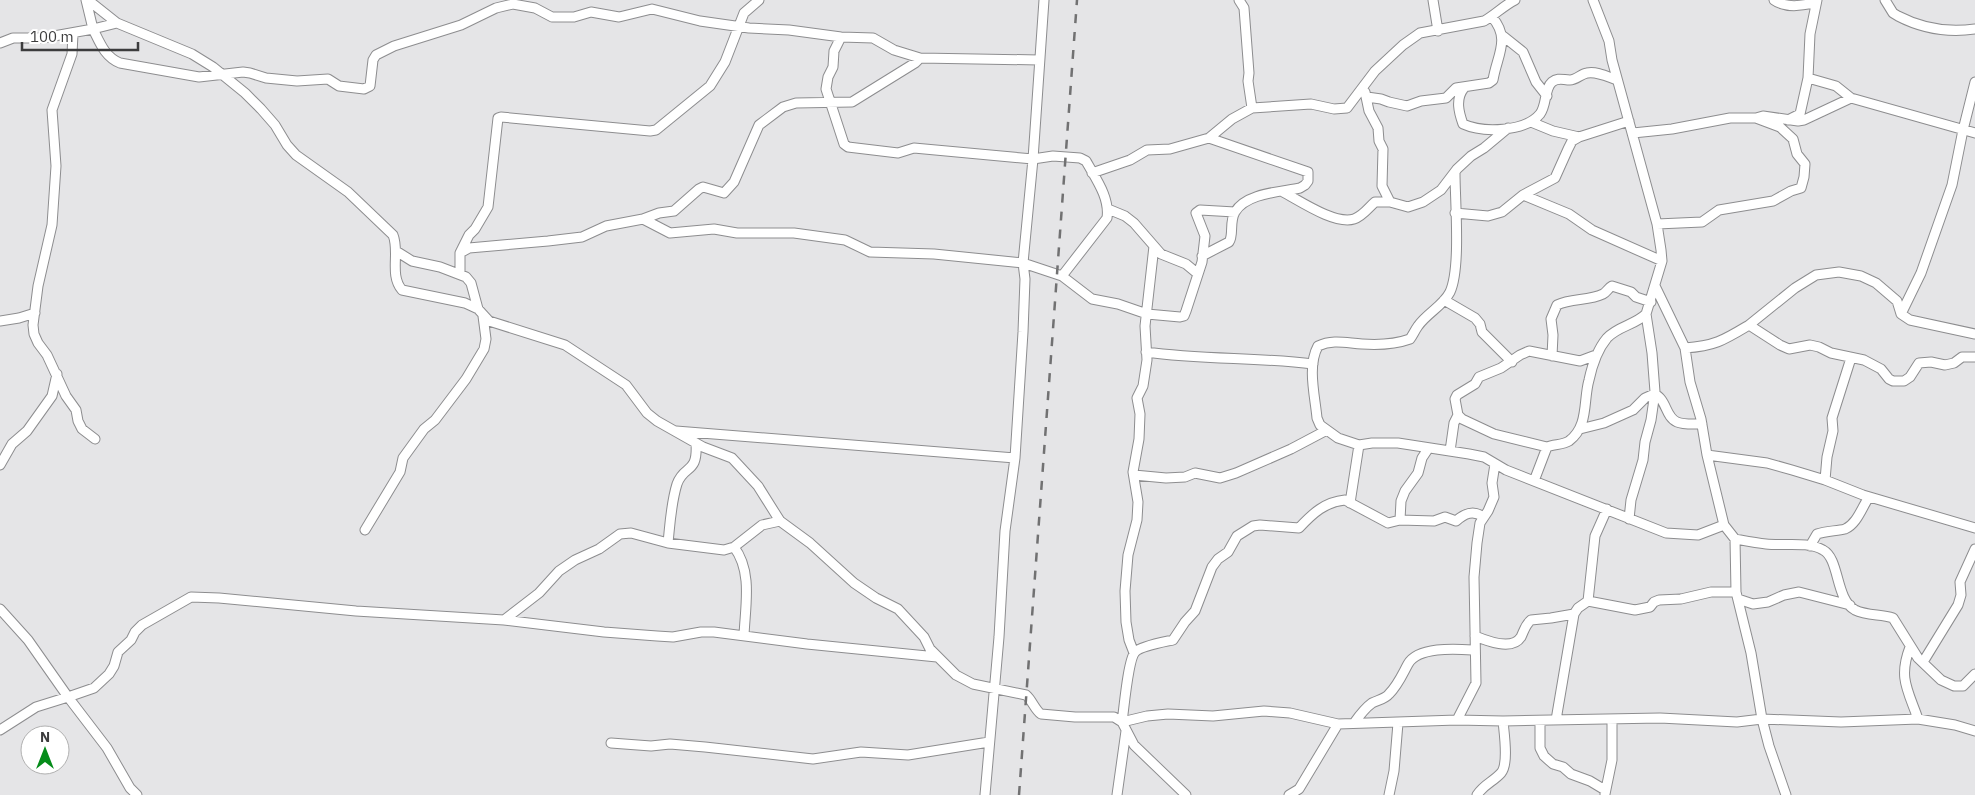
<svg xmlns="http://www.w3.org/2000/svg" width="1975" height="795" font-family="'IBM Plex Sans',sans-serif">
<style>
.lines{fill:none;stroke-linecap:round;stroke-linejoin:round}
.street-casing{stroke:#8d8d8f;stroke-width:11}
.street{stroke:#fff;stroke-width:9}
.rail{stroke:#717172;stroke-width:2.5;stroke-dasharray:9 9;stroke-linecap:butt}
</style>
<rect width="100%" height="100%" fill="#e5e5e7"/>
<g class="lines">
<!-- street casing -->
<g class="street-casing">
<path id="street" d="M88 0 117 23 192 54 213 67 245 93 261 109 275 125 287 145 296 155 348 192 393 235C400 252 389 275 402 290L465 303 478 309 489 321 565 345 626 385 647 413 657 421 703 447 732 458 758 486 780 521 810 543 854 583 876 598 898 609 924 637 930 649 956 675 973 684 1026 695C1032 700 1035 710 1041 714L1075 717H1114L1122 722 1134 745 1186 795
M1239 0 1244 8 1249 73 1248 81 1252 108
M1433 0 1438 31
M1774 0C1785 8 1801 6 1813 3L1815 0
M1885 0 1893 13 1898 16C1923 29 1947 33 1975 29
M117 23 93 29C100 43 105 57 120 63L199 77 243 72 250 73 266 78 297 81 328 79 339 86 364 89 370 86 373 60 376 55 394 46 461 25 496 8 513 4 535 8 552 17H574L591 12 619 17 652 9 700 21 749 28 789 30 841 37 873 38 894 50 920 58 1039 60
M73 34 72 54 52 110 56 166 52 225 38 286 33 325 34 334 38 343 47 355 66 396 76 410 78 421 82 429 95 439
M1503 36 1523 52 1536 82 1547 96
M841 37 834 51 833 67 828 77 826 89 844 144 848 147 898 153 914 148 1033 159 1053 156 1080 158 1086 161C1096 179 1110 198 1107 218L1062 276
M0 43 13 38H43L93 29 86 0
M1808 78 1836 86 1851 98 1975 133
M1464 88C1455 99 1459 113 1463 124 1483 133 1525 132 1540 114 1547 105 1544 89 1552 82 1558 77 1563 80 1570 80 1576 80 1581 74 1587 73 1597 71 1608 77 1617 80
M1365 92 1369 111 1378 128 1379 141 1383 149 1382 186 1390 202
M1367 97 1381 99 1389 102 1407 106 1421 101 1446 98 1456 88 1489 83 1493 80C1497 55 1511 39 1492 17
M1788 120 1800 114 1808 78 1810 34 1817 0
M1531 122 1553 131 1579 137
M1633 133 1672 129 1730 118H1756L1763 116 1798 121 1804 120 1851 98
M1092 173 1130 160 1147 150 1170 149 1209 138 1232 119 1252 108 1311 104 1334 109 1347 108 1375 71 1403 45 1420 33 1484 21C1495 15 1503 6 1515 0
M1455 173C1455 202 1461 268 1450 292 1443 306 1427 313 1418 326 1415 330 1413 335 1410 339 1396 344 1376 345 1362 344 1346 343 1333 339 1318 346 1307 366 1315 396 1317 418L1320 425 1338 438 1359 445 1372 443H1398L1469 454 1484 457 1506 470 1666 533 1698 535 1724 525
M1283 192C1300 201 1335 225 1354 219 1363 216 1368 208 1375 202H1390L1408 207 1423 202 1441 190 1457 169 1471 156 1484 148 1508 128
M1523 195 1569 214 1592 230 1662 261
M1108 209 1125 216 1134 223 1161 254 1186 264 1198 274
M1455 213 1488 216 1502 212 1523 195 1555 178 1568 149 1572 141 1579 137 1629 121
M643 219 670 233 714 229 737 233H794L845 240 870 252 934 254 1023 263 1062 276 1092 299 1118 304 1147 314 1180 317 1184 316 1186 311 1202 262 1205 236 1196 213 1200 210 1235 212
M1657 224 1702 222 1719 210 1773 201 1791 191 1801 188 1804 177 1805 164 1797 154 1793 139 1780 127 1756 118
M396 251 412 261 440 267 466 277 471 283 478 309
M460 253 469 235 475 229 488 207 498 118 501 117 650 131 656 130 710 86 725 62 744 13 759 0
M1202 256 1229 242C1234 235 1229 222 1235 212 1246 193 1280 192 1300 188L1305 185 1308 181V172L1209 138
M460 273V253L469 248 548 241 582 237 606 226 643 219 659 213 674 211 699 189 703 187 724 193 734 182 759 125 783 107 796 103 852 102 915 63 920 58
M1655 286 1685 348 1690 382 1701 419 1707 455 1724 525 1735 539 1736 592 1751 653 1762 719 1769 746 1786 795
M1444 300 1475 318 1480 324 1482 332 1512 362
M1901 314 1921 273 1952 185 1963 130 1975 82
M0 321 19 318 35 313
M1749 325 1795 288 1816 275 1839 272 1861 276 1876 283 1897 301 1901 314 1910 320 1975 334
M1685 348C1715 346 1724 340 1749 325L1780 345 1789 349 1810 345 1819 347 1831 353 1864 360 1881 369 1889 379 1893 381H1904L1910 377 1919 363 1931 362 1945 365 1954 363 1962 357H1975
M1146 352C1202 360 1258 357 1313 364
M1552 356 1553 335 1551 319 1557 305C1571 298 1589 301 1603 294 1607 292 1608 288 1612 286L1631 292 1636 297 1651 302
M1580 429 1604 423 1633 410 1645 398 1654 394C1667 399 1665 417 1677 422 1684 425 1694 424 1702 424
M676 431 1015 458
M1547 447 1494 434 1462 419 1458 415 1455 399 1457 395 1475 384 1479 377 1501 368 1520 355 1529 351 1580 361 1596 355
M1450 451 1454 423 1458 415
M1707 455 1767 463 1792 470 1825 480 1863 495 1975 528
M0 465 12 444 27 431 52 396 57 374
M1134 475 1166 478 1185 477 1195 473 1220 478 1236 473 1291 449 1327 430
M1825 480 1827 457 1833 431 1832 418 1851 358
M1534 481 1547 447C1554 444 1563 445 1569 441 1589 426 1583 401 1589 380 1592 366 1597 350 1607 338 1618 326 1635 325 1646 314L1662 261 1661 250 1657 224 1612 60 1609 41 1593 0
M1350 503 1359 445
M1629 519 1631 500 1643 460 1645 442 1651 420 1655 392 1652 353 1646 314
M1400 520 1401 501 1405 491 1418 473 1422 458 1428 449
M365 530 400 472 403 458 424 429 435 420 466 379 484 349 486 339 483 316
M1735 539C1746 541 1756 543 1766 544 1784 546 1808 541 1823 550 1840 559 1835 599 1855 610 1867 616 1881 614 1893 618L1918 658 1941 680 1954 686H1963L1975 674
M668 543C670 524 671 503 677 484 684 464 698 475 696 443
M1810 546 1817 534C1826 531 1837 531 1845 529 1857 524 1862 507 1869 497
M734 547C753 572 745 607 744 636
M1738 599 1753 604 1768 602 1784 595 1799 592 1850 605
M1588 601 1595 536 1607 509
M0 609 28 640 68 697 94 688 109 674 114 666 118 652 131 640 135 632 142 625 191 597 219 598 356 611 504 620 539 593 559 571 575 560 599 549 620 534 631 533 668 543 724 550 734 547 762 525 780 521
M504 620 604 632 657 636 673 637 701 632H714L807 644 937 657
M1475 636C1487 641 1512 651 1521 637 1524 631 1525 625 1531 620L1551 618 1574 614
M1910 647C1898 678 1908 690 1918 719
M1134 653 1129 640 1126 622 1125 591 1128 555 1137 520 1138 502 1133 472 1139 439 1140 414 1137 398 1143 386 1147 360 1145 326 1154 246
M1923 662 1958 605 1961 595 1960 582 1975 549
M1457 720 1476 683 1474 577 1477 543 1480 523 1488 511 1494 497 1492 483 1495 464
M1556 720 1574 614 1578 608 1588 601 1635 610 1650 607 1654 602 1659 600 1681 599 1711 592H1736
M1540 721V748L1544 756 1553 764 1563 767 1571 774 1590 781 1605 790
M1354 723C1359 716 1365 708 1372 703 1378 700 1385 699 1389 694 1398 685 1402 675 1408 664 1418 646 1457 649 1474 650
M1338 724 1290 713 1264 711 1213 716 1168 714 1147 716 1122 722C1124 709 1128 660 1135 652 1141 646 1164 642 1173 640L1185 622 1195 611 1212 567 1218 559 1228 552 1237 536 1253 526 1260 525 1299 528C1313 513 1325 502 1345 500L1388 523 1400 520 1434 521 1445 517 1456 521C1464 514 1473 509 1483 517
M0 730 36 707 68 697 107 748 130 788 137 795
M611 743 651 746 670 744 705 747 813 759 861 752 908 755 989 742
M1605 794 1612 760V720
M985 795 999 637 1005 531 1015 458 1023 332 1025 279 1023 263 1033 159 1044 0
M1117 795 1126 731
M1289 795 1299 789 1338 724 1457 720 1503 721 1660 718 1737 722 1762 719 1841 722 1918 719 1955 725 1975 731
M1389 795 1394 771 1398 723
M1477 795C1484 784 1493 782 1501 773 1509 764 1504 733 1503 721"/>
</g>
<!-- street -->
<use href="#street" class="street"/>
<!-- rail -->
<path class="rail" d="M1019 795 1077 0"/>
</g>
<!-- north arrow -->
<g transform="translate(45 750)"><circle r="24" fill="#ffffff" stroke="#b1b1b1"/>
<path d="M0-4L9 19L0 12L-9 19Z" fill="#058c1a"/>
<text y="-8" font-size="14" font-weight="bold" text-anchor="middle" fill="#3c3c3d">N</text>
</g>
<!-- scale -->
<path d="M22 42v8h116v-8" fill="none" stroke="#3c3c3d" stroke-width="2.5"/>
<text x="30" y="42" font-size="15" fill="#3c3c3d" stroke="#ffffff" stroke-width="4" paint-order="stroke">100 m</text>
</svg>
